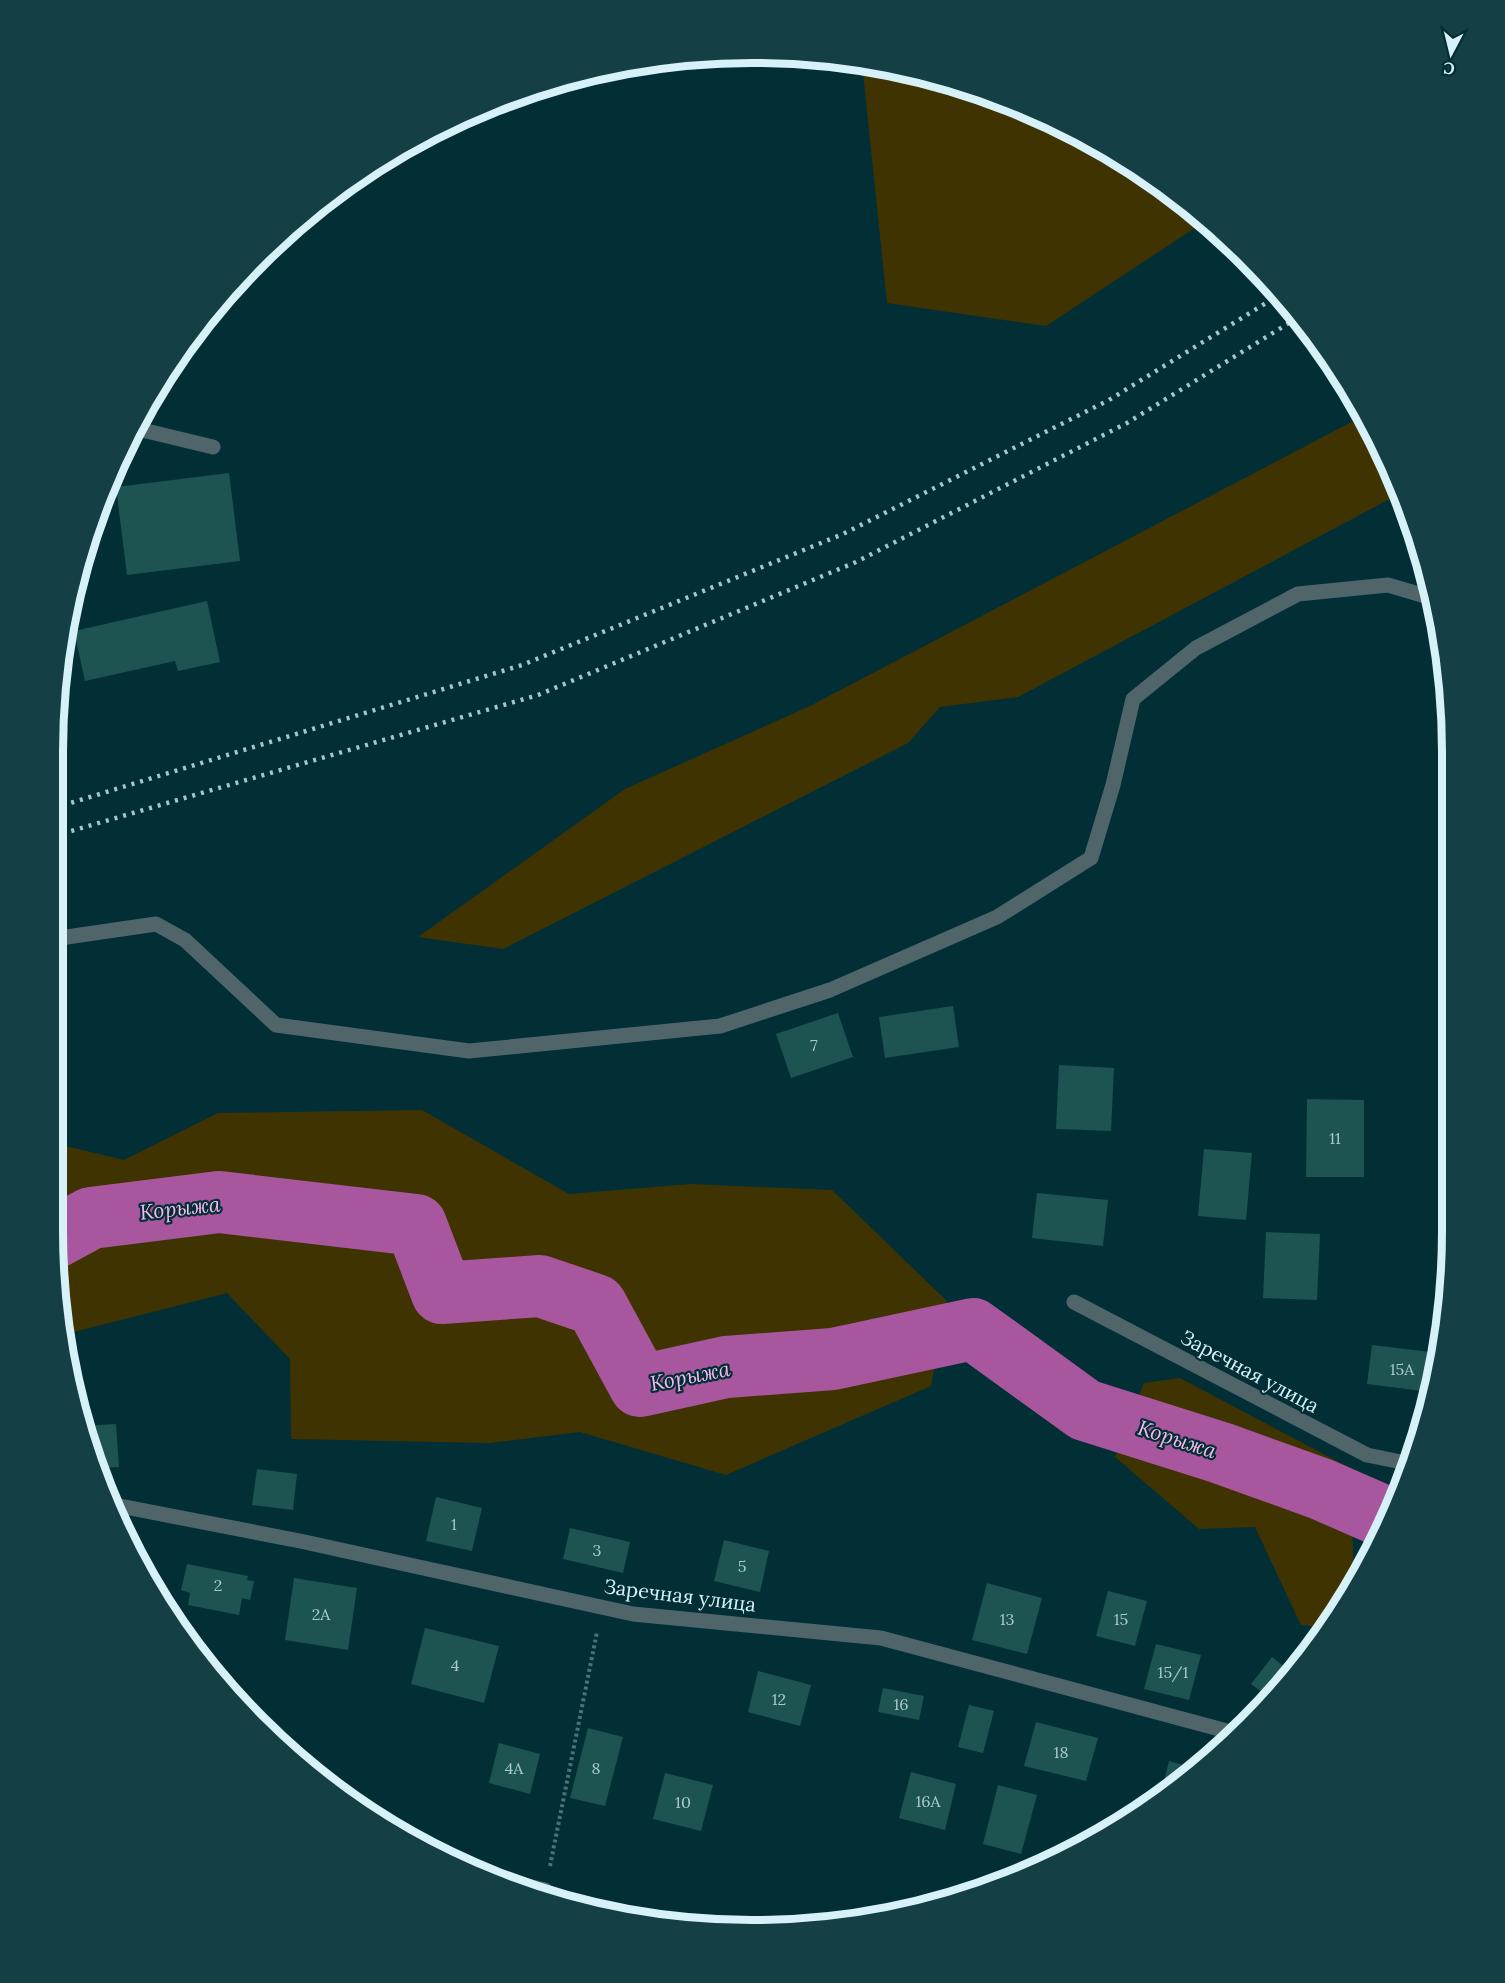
<svg xmlns="http://www.w3.org/2000/svg" width="1505" height="1983" font-family="Lora,serif">
<style>
.green{fill:#403302}
.lines{fill:none;stroke-linecap:round;stroke-linejoin:round}
.river{stroke:#a8569e;stroke-width:62}
.building{fill:#1d5351}
.path{stroke:#4b7278;stroke-width:4;stroke-dasharray:3 3;stroke-linecap:butt}
.lane{stroke:#50656a;stroke-width:15}
.street{stroke:#50656a;stroke-width:15}
.rail{stroke:#a7c6cc;stroke-width:4.5;stroke-dasharray:3 6;stroke-linecap:butt}
.labels{text-anchor:middle;dominant-baseline:central;stroke-width:4.5;stroke-linejoin:round;paint-order:stroke}
.number-label{font-size:16px;fill:#a8cace}
.street-label{font-size:20px;fill:#d6f1f7;stroke:#022f36}
.water-label{font-size:21px;font-style:italic;fill:#f9b8ef;stroke:#022f36}
.rim{fill:none;stroke:#d6f1f7;stroke-width:8}
</style>
<rect width="100%" height="100%" fill="#022f36"/>
<!-- green -->
<path class="green" d="M862 63 889 66 1020 106 1141 170 1204 222 1046 326 887 303Z
M1361 417 1399 494 1018 697 940 707 908 743 503 949 418 937 625 789 810 706Z
M422 1110 569 1194 690 1184 832 1190 947 1301 931 1386 726 1475 580 1432 489 1443 291 1439 290 1359 227 1293 66 1334 53 1231V1143L124 1160 218 1113Z
M1180 1378 1350 1468 1354 1579 1335 1619 1327 1628 1301 1625 1255 1527 1199 1529 1115 1457 1144 1383Z"/>
<g class="lines">
<!-- river -->
<path class="river" d="M54 1238 91 1218 219 1202 416 1225 442 1293 540 1286 596 1305 640 1386 726 1367 833 1359 973 1329 1085 1410 1221 1453 1321 1489 1385 1517"/>
</g>
<!-- building -->
<path class="building" d="M229 473 240 561 127 575 116 487Z
M207 601 220 662 178 671 175 661 85 681 74 631Z
M953 1006 959 1047 885 1058 879 1017Z
M838 1013 853 1057 791 1078 776 1034Z
M1059 1065 1114 1068 1111 1131 1056 1129Z
M1307 1099 1364 1100V1177H1306Z
M1204 1149 1252 1153 1246 1220 1198 1216Z
M1037 1193 1108 1200 1103 1246 1032 1238Z
M1266 1232 1320 1234 1317 1300 1263 1298Z
M1372 1345 1439 1353 1430 1392 1367 1384Z
M116 1424 119 1467 100 1468 82 1426Z
M257 1469 297 1474 293 1510 252 1505Z
M436 1497 482 1508 472 1551 426 1541Z
M570 1528 630 1542 623 1573 563 1559Z
M724 1540 769 1551 760 1592 714 1581Z
M187 1564 248 1576 247 1580 254 1581 250 1600 242 1598 239 1615 188 1605 190 1593 181 1590Z
M294 1578 357 1588 348 1650 285 1640Z
M987 1583 1042 1598 1027 1654 972 1640Z
M1108 1591 1147 1601 1135 1646 1096 1636Z
M425 1628 499 1646 484 1703 411 1684Z
M1156 1644 1201 1655 1189 1700 1144 1689Z
M1272 1657 1291 1672 1270 1698 1251 1684Z
M758 1671 811 1685 800 1726 748 1712Z
M883 1688 924 1696 919 1720 878 1712Z
M969 1705 994 1711 983 1753 958 1747Z
M1036 1722 1098 1738 1086 1781 1024 1766Z
M588 1728 623 1737 605 1806 570 1798Z
M499 1743 540 1754 530 1794 489 1783Z
M1169 1761 1193 1768 1160 1798Z
M911 1772 956 1784 945 1830 899 1818Z
M665 1773 713 1785 701 1831 653 1819Z
M998 1785 1037 1795 1021 1854 983 1844Z"/>
<g class="lines">
<!-- path -->
<path class="path" d="M550 1866 597 1632"/>
<!-- lane -->
<path class="lane" d="M134 428 213 447
M53 939 156 924 185 940 276 1025 469 1051 720 1026 830 990 997 917 1091 858 1113 785 1133 699 1196 648 1298 594 1388 585 1432 598
M515 1883 545 1890"/>
<!-- street -->
<path class="street" d="M1074 1302 1367 1455 1411 1464
M115 1505 300 1541 633 1614 881 1638 1238 1734
M545 1890 547 1894"/>
<!-- rail -->
<path class="rail" d="M54 808 522 665 843 534 1109 400 1279 295
M54 836 538 695 856 562 1127 423 1297 318"/>
</g>
<g class="labels">
<!-- number labels -->
<g class="number-label">
<text x="814" y="1045">7</text>
<text x="1335" y="1138">11</text>
<text x="1402" y="1369">15А</text>
<text x="454" y="1524">1</text>
<text x="597" y="1550">3</text>
<text x="742" y="1566">5</text>
<text x="218" y="1585">2</text>
<text x="321" y="1614">2А</text>
<text x="1007" y="1619">13</text>
<text x="1121" y="1619">15</text>
<text x="455" y="1665">4</text>
<text x="1173" y="1672">15/1</text>
<text x="779" y="1699">12</text>
<text x="901" y="1704">16</text>
<text x="1061" y="1752">18</text>
<text x="514" y="1768">4А</text>
<text x="596" y="1768">8</text>
<text x="928" y="1801">16А</text>
<text x="683" y="1802">10</text>
</g>
<!-- street labels -->
<g class="street-label">
<text transform="translate(1250 1371) rotate(28)">Заречная улица</text>
<text transform="translate(680 1595) rotate(7)">Заречная улица</text>
</g>
<!-- water labels -->
<g class="water-label">
<text transform="translate(180 1208) rotate(-6)">Корыжа</text>
<text transform="translate(690 1376) rotate(-11)">Корыжа</text>
<text transform="translate(1177 1439) rotate(18)">Корыжа</text>
</g>
</g>
<!-- crop -->
<path d="M0 0H1505V1983H0ZM752 63H753A689 689 0 0 1 1442 752V1231A689 689 0 0 1 753 1920H752A689 689 0 0 1 63 1231V752A689 689 0 0 1 752 63Z" fill="#133f45" fill-rule="evenodd"/>
<path class="rim" d="M752 63H753A689 689 0 0 1 1442 752V1231A689 689 0 0 1 753 1920H752A689 689 0 0 1 63 1231V752A689 689 0 0 1 752 63Z"/>
<!-- north arrow -->
<g transform="translate(1451 54) rotate(187)" stroke="#022f36" stroke-width="4.5" paint-order="stroke">
<path d="M0-4.5L10 22L0 15L-10 22Z" fill="#d6f1f7"/>
<text y="-9" font-size="16" font-weight="bold" text-anchor="middle" fill="#d6f1f7">С</text>
</g>
</svg>
